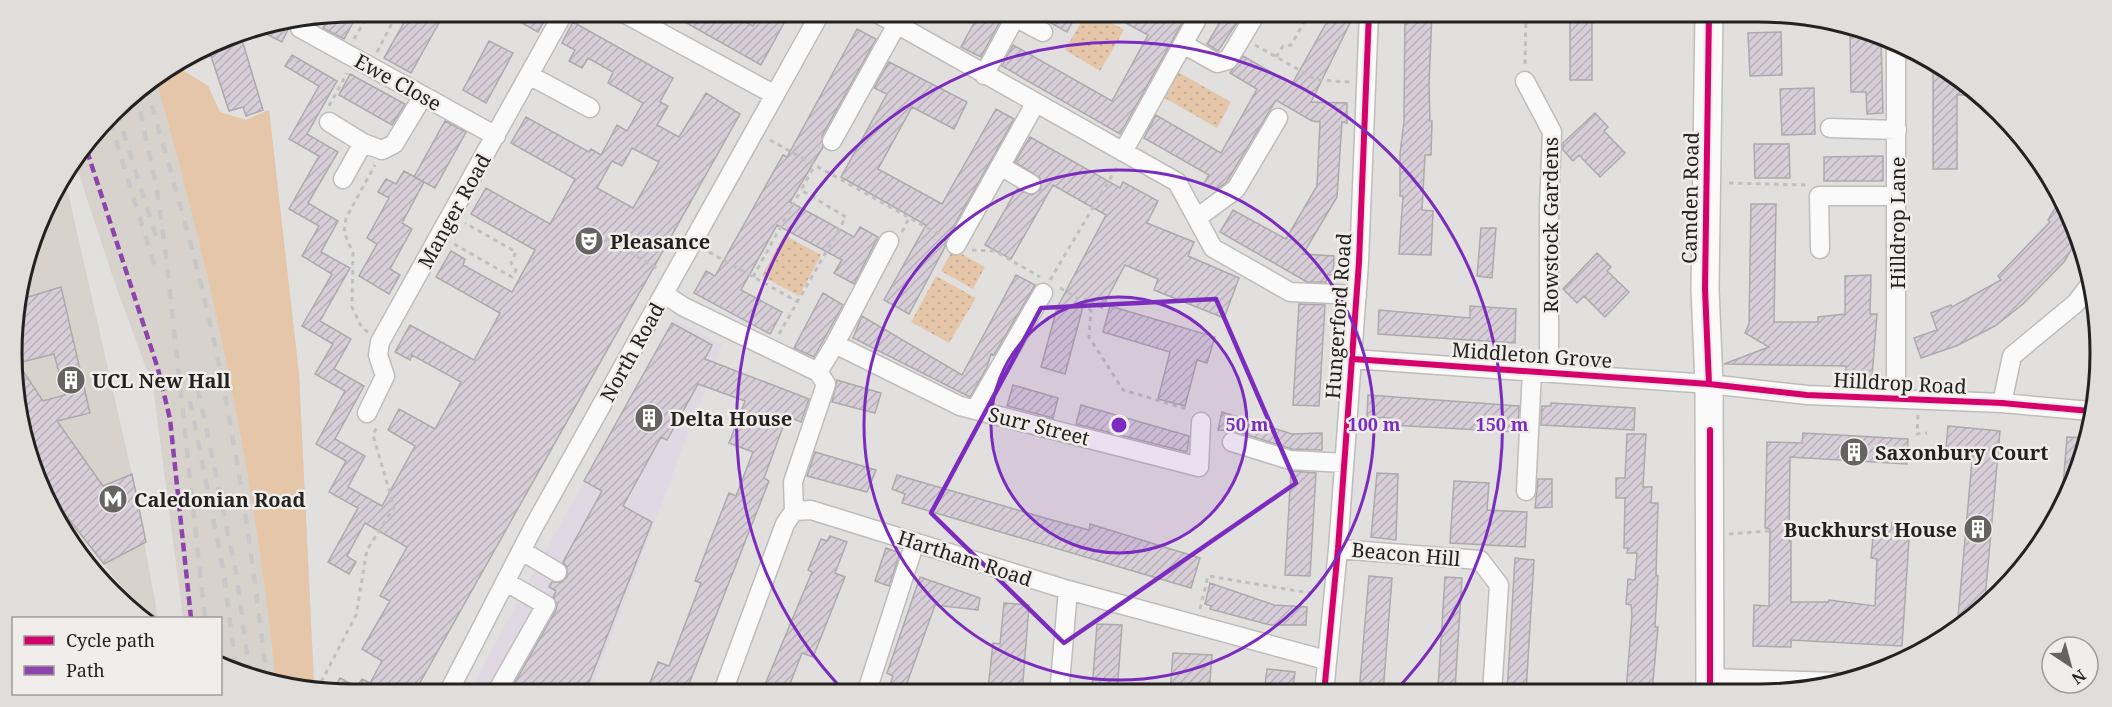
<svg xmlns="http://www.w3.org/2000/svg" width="2112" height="707" font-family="'Noto Serif',serif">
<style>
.built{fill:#d8d2cd}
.industrial{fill:#e0d8e2}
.grass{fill:#e5c6a9}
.park{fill:url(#park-dots)}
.building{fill:url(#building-hatch);stroke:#acaaaa;stroke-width:1.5;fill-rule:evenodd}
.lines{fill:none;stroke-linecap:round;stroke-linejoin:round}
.minor-casing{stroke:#bfbdbc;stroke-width:21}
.highway-casing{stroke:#bfbdbc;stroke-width:30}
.path{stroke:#c1c0c0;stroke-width:3;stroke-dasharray:4.5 4.5;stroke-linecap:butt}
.minor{stroke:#fbfafa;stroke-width:18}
.highway{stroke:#fbfafa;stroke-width:27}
.rail{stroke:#c8c8c8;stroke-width:4.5;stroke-dasharray:10 10;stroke-linecap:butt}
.quiet{stroke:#8e44ad;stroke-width:4.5;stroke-dasharray:9 4.5;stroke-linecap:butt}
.cycleway-casing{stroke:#f0edea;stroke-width:10}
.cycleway{stroke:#d6006c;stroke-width:6}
.marked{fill:none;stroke:#7b2cbf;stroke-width:4.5;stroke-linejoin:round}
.ring{fill:none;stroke:#7b2cbf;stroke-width:3}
.labels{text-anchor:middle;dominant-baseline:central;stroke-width:5;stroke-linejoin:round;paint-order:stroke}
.street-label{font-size:20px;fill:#242221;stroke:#f0edea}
.poi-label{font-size:20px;font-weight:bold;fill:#242221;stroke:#f0edea;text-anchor:start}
.rim{fill:none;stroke:#242221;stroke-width:3}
.centre{fill:#7b2cbf;stroke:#f0edea;stroke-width:3}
.ring-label{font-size:18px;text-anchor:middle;font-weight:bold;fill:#7b2cbf;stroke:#f0edea;stroke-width:5;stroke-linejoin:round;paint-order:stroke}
</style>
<defs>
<pattern id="park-dots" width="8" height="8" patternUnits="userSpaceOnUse" patternTransform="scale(1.5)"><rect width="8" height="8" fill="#e5c6a9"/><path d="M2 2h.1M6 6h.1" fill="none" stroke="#c4aa91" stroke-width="1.8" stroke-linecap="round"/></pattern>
<pattern id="building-hatch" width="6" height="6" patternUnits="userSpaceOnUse" patternTransform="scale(1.5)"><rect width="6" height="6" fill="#d7ced8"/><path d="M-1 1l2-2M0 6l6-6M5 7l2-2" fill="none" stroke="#b8b1b9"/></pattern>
</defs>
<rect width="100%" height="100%" fill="#e2e0de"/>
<!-- built -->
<path class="built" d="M184 71 208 86 220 112 246 120 269 110 299 374 314 684 311 689 265 683 221 663 220 618H183L153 387 115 284 76 165 128 97 156 80Z
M65 179 132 474 158 618H147L48 495 24 442 15 309 47 202Z"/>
<!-- industrial -->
<path class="industrial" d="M673 318 722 345 589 695H467Z"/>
<!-- grass -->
<path class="grass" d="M184 71 208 86 220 112 246 120 269 110 299 374 314 684 311 689 276 685C256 479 213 278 156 80Z"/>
<!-- park -->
<path class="park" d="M1087 12H1094L1124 30 1100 71 1065 50Z
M1178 72 1231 102 1217 128 1163 97Z
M784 235 821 255 799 296 762 276Z
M953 249 985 267 973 289 941 271Z
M936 276 976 298 949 343 911 322Z"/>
<!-- building -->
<path class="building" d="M359 12 344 39 323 28 329 17Z
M410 12H445L411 73 384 58Z
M502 12H549L538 32Z
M667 12H716L727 18 730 14 753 26 760 12H790L761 65Z
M980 12H1005L981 57 961 47Z
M1031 12H1078L1067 32Z
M1106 12H1162L1182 23 1120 134 1002 66 1013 45 1112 101 1148 35Z
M1226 12H1244L1218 51 1207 44Z
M1329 12H1351V21L1311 102 1347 103V123L1342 122 1337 197 1303 254 1334 256 1333 275H1327L1326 282H1307L1220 232 1233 210 1286 239 1317 186 1320 122 1312 121 1276 100 1226 183 1215 190 1203 185 1209 175 1144 138 1156 115 1221 153 1257 89 1230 73 1232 70 1243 56 1292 84 1328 20Z
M1405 12 1432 13 1429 85 1430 121H1432L1431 155H1425L1422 210 1433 211 1431 255 1399 254 1403 196H1400V154L1404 121Z
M1570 12H1592V80H1570Z
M573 22 673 78 660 102 668 106 657 125 679 137 706 93 740 114 413 695H354L332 692 340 678 357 687 362 679 370 683 382 661 362 649 390 601 380 596 407 547 365 523 347 556 356 562 349 574 328 562 358 508 329 492 346 461 316 444 345 391 315 374 333 344 302 326 332 274 302 256 319 226 289 209 319 156 289 139 319 86 285 66 292 55 337 81 307 134 338 152 308 203 338 221 321 252 350 268 320 321 351 339 334 369 364 386 335 439 365 456 348 487 382 506 415 446 388 430 399 409 435 429 461 382 412 355 410 360 395 352 410 325 474 360 500 313 436 277 451 251 465 259 463 265 512 292 535 250 471 214 486 188 550 224 575 179 511 143 526 117 589 152 591 149 601 155 617 125 627 131 643 103 608 83 613 72 588 58 582 68 569 61 575 50 562 43ZM632 148 659 162 633 208 597 188 612 161 622 166Z
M290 25 282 42 260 31 276 27Z
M857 29 876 39 822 136 823 147 790 202 854 237 860 227 878 237 854 284 834 273 842 260 777 225 741 290 782 312 770 334 694 293 706 271 715 276 783 155 787 157Z
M1781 32 1782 75 1750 76 1748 33Z
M1869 34 1881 40 1883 113 1867 114 1866 92H1851L1850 35Z
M231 36 243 43 263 110 246 116 243 107 229 111 211 56 201 51 223 38Z
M489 41 513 53 486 103 463 90Z
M889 62 967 102 954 129 912 107 878 169 942 204 996 109 1014 119 946 240 945 247 909 314 884 300 926 225 841 177 887 94 874 88Z
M1933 66 1966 82 1977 95H1957V169H1933Z
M350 74 405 104 392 125 339 95Z
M1814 88 1815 134 1782 135 1780 89Z
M1595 113 1608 127 1604 131 1625 153 1600 177 1579 155 1573 161 1563 150V143Z
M445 121 466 132 435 188 414 177Z
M1030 137 1120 188 1123 182 1158 201 1147 223 1194 242 1188 256 1239 278 1224 318 1154 290 1158 279 1125 265 1102 308 1085 299 1065 374 1041 367 1057 308 1106 215 1053 185 1011 259 985 245 1017 189 1032 195 1041 189 1040 178 1015 162Z
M1754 144H1789L1790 178H1755Z
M1883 156V181H1824V157Z
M404 171 424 182 402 223 412 229 390 269 400 275 389 294 359 276 377 244 367 238 389 198 378 192 386 179 396 184Z
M2060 200 2075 243 2064 262 2023 304 1995 326 1956 346 1921 358 1914 338 1937 330 1931 313 1951 305 1952 307 2001 280 1998 276 2050 222 2048 220Z
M1751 204H1776L1774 322H1818V317L1845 314V276L1871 275 1870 314H1877L1872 377H1846V366L1724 364 1769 347 1745 333 1749 324Z
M1481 228H1496L1492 278 1477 276Z
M1597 253 1611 267 1607 271 1629 292 1605 317 1584 296 1577 303 1563 289Z
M1016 275 1035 285 994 355 991 354 987 367 970 397 853 338 862 316 962 375Z
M61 287 90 413 57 421 103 486 132 474 146 542 104 564 46 490 24 442 19 365 43 401 65 395 54 354 18 363 15 309 17 303 25 298Z
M823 293 843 305 814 357 794 348Z
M1299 304 1325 305 1319 406 1293 405Z
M1110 306 1215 337 1207 363 1197 360 1185 406 1158 399 1170 352 1103 332Z
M1470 306 1516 309 1515 343 1378 334 1379 310 1470 318Z
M672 323 712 345 705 359 809 399 801 422 787 416 764 478 769 481 685 694H658L647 690 658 662 669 666 701 583 695 581 708 546 729 493 736 496 753 452 729 443 745 401 698 384 667 440 661 437 623 506 652 522 584 695H508L556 610 557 604 553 597 556 591 549 587 552 582H562L567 577V567L563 562 602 491 584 481Z
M837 380 881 393 875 413 832 402Z
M1013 385 1058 398 1053 418 1007 406Z
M1368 395 1519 406 1518 432 1390 425V418L1367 417Z
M1551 403 1635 408 1634 430 1541 425 1542 406H1551Z
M1081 405 1189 436 1187 452 1076 424Z
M1222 412 1292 434 1322 433V450L1292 449 1235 431 1218 430Z
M1948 426 2000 431 1984 610 1957 628 1973 450 1946 448Z
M1803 433 1908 439 1907 464 1790 457 1789 541H1791V602H1828L1829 600 1875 606 1877 559 1871 558 1874 527 1891 528 1892 522 1910 524 1902 646 1791 640V647L1753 646 1754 605 1769 606 1770 529 1765 528 1767 442 1802 443Z
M1627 434H1646L1643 487H1652L1651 503H1658L1656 575 1658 576 1655 627H1658L1652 692H1626L1632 615 1631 605 1626 604 1628 579 1635 580 1637 553H1627L1628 548H1624L1625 498H1616V478H1625Z
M2067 437 2089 438 2065 499 2062 498Z
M815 452 876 470 867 492 807 476Z
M1291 471 1316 473 1310 576 1285 575Z
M1377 473 1398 474 1396 540 1371 537Z
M897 475 1052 520 1089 530 1090 524 1200 558 1191 588 902 503 905 494 892 489Z
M1538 479H1552V507L1535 508Z
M1454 481 1489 483 1487 510 1527 512 1525 547 1450 543Z
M830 536 847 542 835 573 845 577 813 657 802 653 786 694H761L812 572 808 570 821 539 827 541Z
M886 548 900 553 889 586 875 581Z
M1515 558 1534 560 1526 693H1507Z
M1369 576 1392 578 1383 693H1359Z
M920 577 980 598 978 610 935 605 907 683 931 691V694H887L893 676 887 673Z
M1445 577 1462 578 1455 689 1438 688Z
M1210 583 1274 605 1307 607 1306 625H1270L1210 609 1211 606 1205 604Z
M1004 603 1029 605 1022 694H997L998 690 988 689 993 643 1000 644Z
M1097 624 1122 625 1117 693 1092 690Z
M1173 653 1212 655 1209 693H1170Z
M1267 669 1295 672 1292 693H1264Z"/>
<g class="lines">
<!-- minor casing -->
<g class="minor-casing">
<path id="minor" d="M622 12 775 95
M875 12 1177 182 1213 248 1290 292 1357 295
M1015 17 1043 32
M300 28 496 136
M1183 44 1196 21
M1896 48V399
M529 75 590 108
M984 75 1018 12
M1525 81 1552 132 1549 207V372
M329 122 363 143 382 150 394 144 423 96
M1830 128 1897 130
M832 141 897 24
M1123 152 1183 44 1217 63 1228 60 1257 12
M1000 166 1031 184
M343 179 363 143
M1197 218 1236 189 1278 118
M956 245 1035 104
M1820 249 1819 196H1897
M664 294 684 307 818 372 835 344 960 406 1199 467 1201 422
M835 344 889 241
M1353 359 1709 384 1807 395 2002 403 2090 411
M2002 403 2012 356 2076 303 2089 286
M975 410 1043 293
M367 413 385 376 378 355 380 342 564 12
M1232 442 1290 460 1344 463
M1526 491 1532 372
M794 511 793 482 826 384 818 372
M1338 549 1480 560 1499 585 1492 693
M522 551 557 572
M1710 678 1837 682
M1324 693 1338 549 1359 262 1369 12
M722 694 785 524 794 511 811 510 1068 590 1326 660
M866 694 915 542
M1059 694 1068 590
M447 695 533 528 821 12
M495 695 546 605 506 582"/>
</g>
<!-- highway casing -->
<g class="highway-casing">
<path id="highway" d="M1709 12 1705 289 1709 384 1710 692"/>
</g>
<!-- path -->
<path class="path" d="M354 39 370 12
M1255 45 1317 80 1350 82
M377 52 398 12
M1276 57 1283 46 1291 45 1310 12
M1525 64 1526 12
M329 106 347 73
M770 140 942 236
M1729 183 1806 185
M902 232 909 218
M606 238 658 269
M454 244 512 277 516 270 511 263 516 252 465 223
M972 250 995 251 1040 277
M709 252 798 302
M753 277 801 190
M1050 280 1117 167
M1060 288 1083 301 1091 311 1089 337 1123 390 1190 410
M368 332 362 328 352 307 353 253 344 232 346 218 375 165
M779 334 846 217 801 190 815 165
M1918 415 1917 434 1927 433
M1729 534 1769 531
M1200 609 1208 576 1316 594
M317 690 356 615 367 550 394 507 373 435 377 427"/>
<!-- minor -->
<use href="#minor" class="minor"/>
<!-- highway -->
<use href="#highway" class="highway"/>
<!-- rail -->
<path class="rail" d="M146 86C172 175 198 264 217 355 239 463 255 573 267 684
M136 92 157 190 166 256 205 618
M117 112 158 243
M110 121 157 274
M198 389 236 572 250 677
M190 401 224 574 236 670"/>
<!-- quiet -->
<path class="quiet" d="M87 151 158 369 170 419 191 618
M1578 692 1579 689"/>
<!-- cycleway casing -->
<g class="cycleway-casing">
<path id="cycleway" d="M1709 12 1705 289 1709 384
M1353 359 1709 384 1807 395 2002 403 2090 411
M1710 430V692
M1324 693 1338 549 1359 262 1369 12"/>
</g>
<!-- cycleway -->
<use href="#cycleway" class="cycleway"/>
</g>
<!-- marked area -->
<path class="marked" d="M1216 299 1296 483 1064 643 931 513 1041 308Z"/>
<!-- distance rings -->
<circle cx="1119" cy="425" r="128" fill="#7b2cbf" fill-opacity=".12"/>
<g class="ring">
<circle cx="1119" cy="425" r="128"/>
<circle cx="1119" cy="425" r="255"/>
<path d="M846 693A383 383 0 1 1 1395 691"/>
</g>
<!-- icons -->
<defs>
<g id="theatre-disc" transform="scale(1.5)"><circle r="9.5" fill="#666463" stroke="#f0edea"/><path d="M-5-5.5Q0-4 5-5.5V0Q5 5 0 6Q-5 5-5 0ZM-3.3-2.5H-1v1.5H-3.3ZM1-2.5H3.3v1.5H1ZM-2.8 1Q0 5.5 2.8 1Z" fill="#fff"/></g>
<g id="building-disc" transform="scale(1.5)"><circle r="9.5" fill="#666463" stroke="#f0edea"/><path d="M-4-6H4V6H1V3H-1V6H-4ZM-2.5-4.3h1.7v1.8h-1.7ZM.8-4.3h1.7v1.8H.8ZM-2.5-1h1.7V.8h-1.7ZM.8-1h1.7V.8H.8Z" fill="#fff"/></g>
<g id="metro-disc" transform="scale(1.5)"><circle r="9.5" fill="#666463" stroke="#f0edea"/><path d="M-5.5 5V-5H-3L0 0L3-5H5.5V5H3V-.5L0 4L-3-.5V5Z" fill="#fff"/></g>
</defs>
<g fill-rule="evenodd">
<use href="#theatre-disc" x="589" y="241"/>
<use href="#building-disc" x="71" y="380"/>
<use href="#building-disc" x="649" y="418"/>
<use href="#building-disc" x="1854" y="452"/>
<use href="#metro-disc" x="113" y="499"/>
<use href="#building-disc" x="1978" y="529"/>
</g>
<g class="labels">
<!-- street labels -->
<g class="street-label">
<text transform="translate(398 82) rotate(29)">Ewe Close</text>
<text transform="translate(1690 198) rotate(-89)">Camden Road</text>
<text transform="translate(454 211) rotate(-61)">Manger Road</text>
<text transform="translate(1897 223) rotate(-90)">Hilldrop Lane</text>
<text transform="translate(1550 225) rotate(-90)">Rowstock Gardens</text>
<text transform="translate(1338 316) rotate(-86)">Hungerford Road</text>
<text transform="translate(632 352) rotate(-61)">North Road</text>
<text transform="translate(1532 355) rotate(4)">Middleton Grove</text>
<text transform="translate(1900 383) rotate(3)">Hilldrop Road</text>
<text transform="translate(1039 426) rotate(14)">Surr Street</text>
<text transform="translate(1406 554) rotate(5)">Beacon Hill</text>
<text transform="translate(965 558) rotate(18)">Hartham Road</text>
</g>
<!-- poi labels -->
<g class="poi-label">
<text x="610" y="241">Pleasance</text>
<text x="92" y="380">UCL New Hall</text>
<text x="670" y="418">Delta House</text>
<text x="1875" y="452">Saxonbury Court</text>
<text x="134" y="499">Caledonian Road</text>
<text x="1957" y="529" text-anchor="end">Buckhurst House</text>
</g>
</g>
<!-- crop -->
<path d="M0 0H2112V707H0ZM353 22H1759A331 331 0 0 1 2090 353V353A331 331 0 0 1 1759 684H353A331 331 0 0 1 22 353V353A331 331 0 0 1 353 22Z" fill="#e0ddda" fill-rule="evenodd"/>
<path class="rim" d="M353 22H1759A331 331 0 0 1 2090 353V353A331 331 0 0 1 1759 684H353A331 331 0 0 1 22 353V353A331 331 0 0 1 353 22Z"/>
<circle cx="1119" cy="425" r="9" class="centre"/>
<g class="ring-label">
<text x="1247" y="431">50 m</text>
<text x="1374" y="431">100 m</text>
<text x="1502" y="431">150 m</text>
</g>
<!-- legend -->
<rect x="12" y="617" width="210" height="78" fill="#f0edea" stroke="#9e9c9a" stroke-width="1.5"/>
<rect x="24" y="636" width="30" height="9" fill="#d6006c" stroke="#9e9c9a" stroke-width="1.5"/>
<text x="66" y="647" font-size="18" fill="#242221">Cycle path</text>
<rect x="24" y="666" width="30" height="9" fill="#8e44ad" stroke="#9e9c9a" stroke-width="1.5"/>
<text x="66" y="677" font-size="18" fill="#242221">Path</text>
<!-- north arrow -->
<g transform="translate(2070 665) rotate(144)"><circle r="28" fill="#f0edea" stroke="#9e9c9a" stroke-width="1.5"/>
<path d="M0-4.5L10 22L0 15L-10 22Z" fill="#666463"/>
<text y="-9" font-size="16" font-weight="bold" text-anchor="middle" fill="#242221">N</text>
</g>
</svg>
